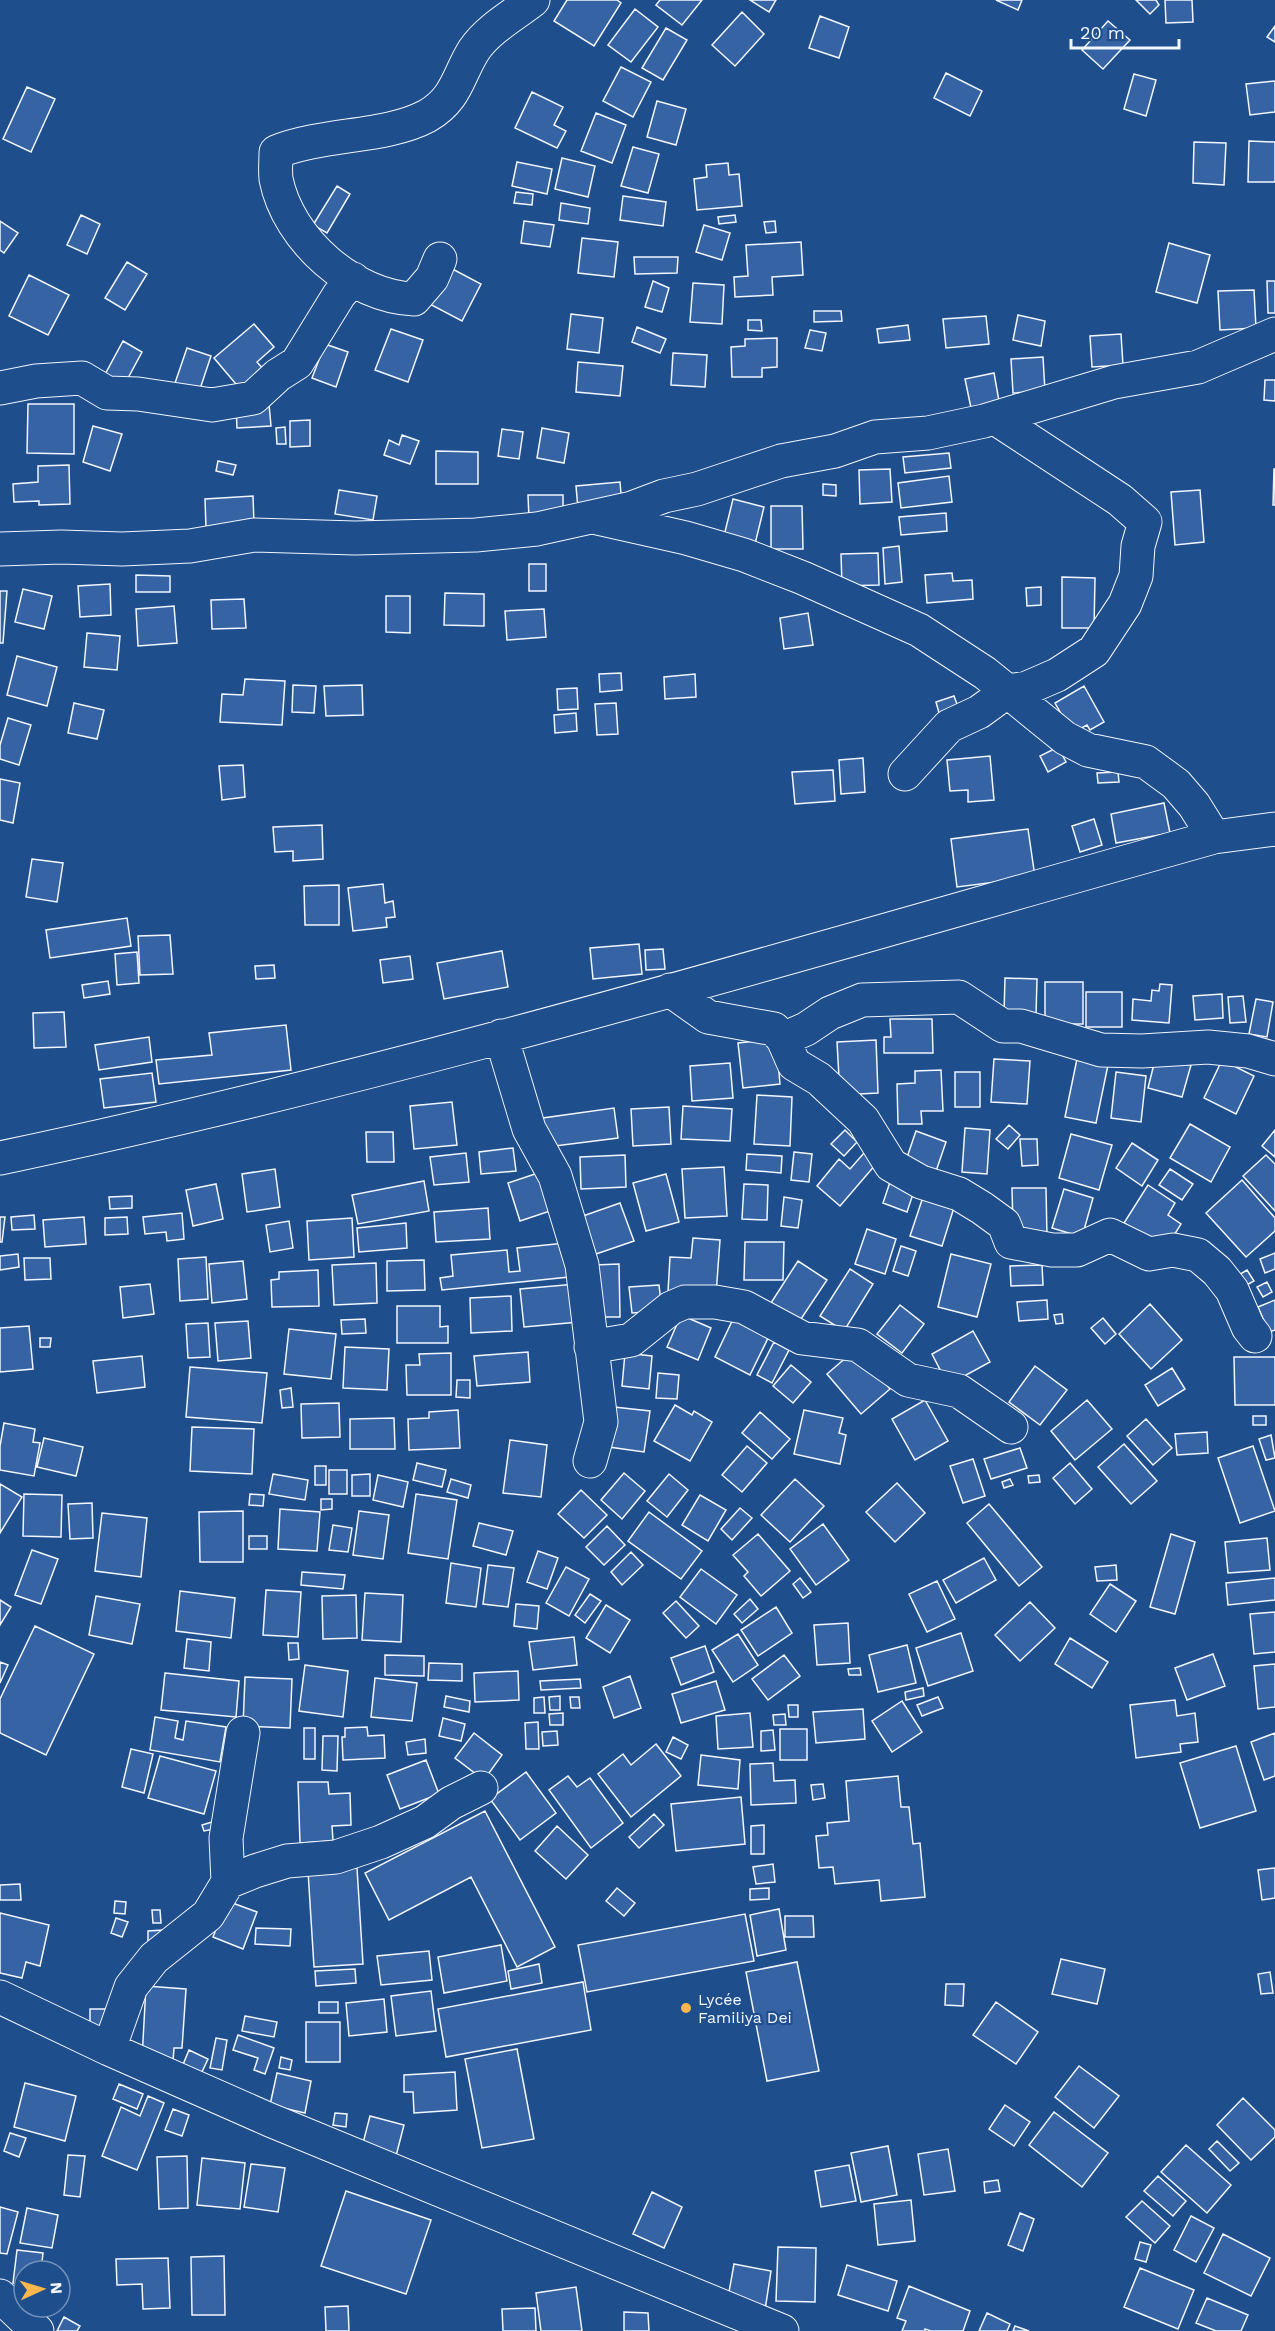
<svg xmlns="http://www.w3.org/2000/svg" width="1275" height="2331" font-family="'Work Sans',sans-serif">
<style>
.building{fill:#3563a3;stroke:#f2f6ff;stroke-width:1.5}
.lines{fill:none;stroke-linecap:round;stroke-linejoin:round}
.minor-casing{stroke:#f2f6ff;stroke-width:35}
.minor{stroke:#1f4e8c;stroke-width:33}
.poi-dot{fill:#ffb74d;stroke:#1f4e8c;stroke-width:2}
.labels{text-anchor:middle;dominant-baseline:central;stroke-width:4.5;stroke-linejoin:round;paint-order:stroke}
.poi-label{font-size:16px;fill:#f2f6ff;stroke:#1f4e8c;text-anchor:start}
</style>
<rect width="100%" height="100%" fill="#1f4e8c"/>
<!-- building -->
<path class="building" d="M567 0H617L621 3 594 46 554 21Z
M660 0H702L682 25 656 5Z
M750 0H776L769 12Z
M996 0H1022L1018 10Z
M1136 0H1156L1159 5 1150 14Z
M1165 0H1192L1193 22 1166 23Z
M635 9 658 27 631 62 608 45Z
M742 12 764 34 735 66 712 45Z
M820 16 849 27 839 58 809 48Z
M1108 21 1130 40 1103 69 1082 50Z
M1275 26V42L1267 37Z
M666 28 687 40 663 80 642 68Z
M621 67 651 82 633 117 603 101Z
M946 73 982 91 970 116 934 98Z
M1134 74 1156 80 1146 116 1124 109Z
M1275 81V112L1250 115 1246 84Z
M27 87 55 99 31 152 3 139Z
M532 92 563 107 554 125 566 131 557 148 515 128Z
M657 101 686 109 676 145 647 137Z
M596 113 626 125 612 163 581 151Z
M1249 141 1275 142V182H1248Z
M1194 142 1226 143 1224 185 1193 183Z
M633 147 659 154 648 193 621 186Z
M562 158 595 166 588 197 555 189Z
M517 162 552 169 547 194 512 186Z
M728 163 729 175 739 174 742 206 697 210 694 179 707 177 706 165Z
M337 186 350 194 327 233 313 225Z
M516 192 533 194 532 205 514 203Z
M623 196 666 202 663 226 620 220Z
M561 203 590 208 588 224 559 220Z
M81 215 100 224 87 254 67 245Z
M735 215 736 222 719 224 718 217Z
M0 221 18 233 4 253 0 250Z
M524 221 554 225 550 247 521 243Z
M775 221 776 232 766 233 764 222Z
M704 225 730 233 722 260 696 252Z
M582 238 618 242 614 277 578 273Z
M801 242 803 275 772 277 773 295 735 297 734 277 748 276 746 245Z
M1169 243 1210 255 1197 303 1156 292Z
M634 257H678L677 273 635 274Z
M127 262 147 274 125 310 105 298Z
M443 264 481 284 462 321 424 301Z
M29 275 69 295 48 335 9 316Z
M653 281 669 288 662 312 645 307Z
M1267 281H1275V313H1268Z
M693 283 724 285 722 324 690 322Z
M1254 290 1256 328 1220 330 1218 291Z
M814 311H841L842 321 814 322Z
M571 314 603 318 599 353 567 349Z
M1018 315 1045 321 1041 346 1013 340Z
M986 316 989 344 946 348 943 319Z
M748 320H761L762 331 748 330Z
M254 324 274 347 257 362 264 370 241 390 214 358Z
M908 325 910 340 879 343 877 329Z
M637 327 666 339 660 353 632 342Z
M391 329 423 340 408 382 375 370Z
M810 330 826 333 822 351 805 348Z
M1121 334 1123 365 1092 367 1090 336Z
M777 338V367L762 368V377H732L731 347 745 346V339Z
M123 341 142 352 121 391 102 380Z
M325 344 348 352 336 387 312 378Z
M187 348 211 356 198 395 174 386Z
M673 353 707 355 705 387 671 385Z
M1043 357 1045 391 1013 393 1011 359Z
M578 362 623 366 620 396 576 392Z
M994 373 999 401 971 408 965 379Z
M1265 380H1275V401L1264 400Z
M28 404H74V454L27 453Z
M269 404 271 426 237 428 236 407Z
M310 420V446L290 447V421Z
M93 426 122 434 110 471 83 462Z
M285 427 286 444H277L276 428Z
M542 428 569 433 564 463 537 458Z
M502 429 523 432 519 459 498 456Z
M402 435 419 441 410 464 384 455 389 440 399 445Z
M436 451 478 452V484H436Z
M949 453 951 468 905 473 903 457Z
M218 461 236 465 233 475 216 471Z
M69 465 70 504 39 505V501L14 502 13 484 38 482V466Z
M890 469 892 502 860 504 859 470Z
M1274 469H1275V505H1273Z
M949 476 952 502 901 508 898 483Z
M620 482 622 506 578 509 576 486Z
M823 484 836 485V496L823 495Z
M339 490 377 496 373 520 335 514Z
M1200 490 1204 542 1175 545 1171 492Z
M528 495H563V518L529 519Z
M253 496 254 525 206 528 205 499Z
M733 499 764 507 754 548 723 540Z
M771 506H802L803 549H771Z
M946 513 947 531 901 535 899 517Z
M899 546 902 582 885 584 883 548Z
M878 553 879 585 842 586 841 554Z
M529 564H546V591H529Z
M952 573 953 581 972 580 973 599 927 603 925 575Z
M136 575 170 576V592H136Z
M1062 577 1095 578 1094 628H1062Z
M110 584 111 615 80 617 78 586Z
M1041 587V605L1027 606 1026 588Z
M23 589 52 596 44 629 15 622Z
M0 591H7L3 643H0Z
M445 593 484 594V626L444 625Z
M386 596H410V633L386 632Z
M244 599 246 628 212 629 211 600Z
M174 606 177 643 138 646 136 609Z
M544 609 546 637 507 640 505 611Z
M808 613 813 645 784 649 780 618Z
M87 633 120 636 117 670 84 667Z
M17 656 57 667 47 706 7 695Z
M621 673 622 690 600 692 599 674Z
M695 674 696 697 665 699 664 677Z
M245 679 285 681 282 725 220 722 222 694 243 695Z
M293 685 316 686 314 713 292 712Z
M362 685 363 715 326 716 324 686Z
M1084 686 1104 722 1090 730 1087 725 1072 733 1055 703Z
M577 688 578 709 558 710 557 689Z
M954 696 958 707 939 713 936 702Z
M74 703 104 710 97 739 68 733Z
M616 703 618 734 597 735 595 704Z
M576 713 577 731 555 733 554 715Z
M8 718 31 725 19 765 0 759V745Z
M1058 747 1066 762 1048 772 1040 756Z
M990 756 994 800 968 802V790L950 791 947 760Z
M863 758 865 792 841 794 839 760Z
M243 765 245 797 222 800 219 766Z
M833 770 835 801 795 804 792 772Z
M1118 772 1119 782 1098 783 1097 773Z
M0 779 20 783 13 823 0 820Z
M1164 803 1170 833 1116 843 1111 814Z
M1094 819 1102 845 1080 852 1072 826Z
M322 825 323 859 293 861V851L275 852 273 827Z
M1028 829 1035 877 957 887 951 839Z
M32 859 63 863 57 902 26 897Z
M383 884 385 903 393 901 395 917 386 918 387 927 353 931 348 888Z
M339 885V925H305L304 886Z
M127 918 131 946 50 958 46 930Z
M170 935 173 974 140 975 138 936Z
M639 944 642 974 593 979 590 948Z
M663 949 665 969 646 970 645 950Z
M502 951 508 987 444 999 437 963Z
M137 952 139 983 117 985 115 954Z
M410 956 413 979 383 983 380 960Z
M274 965 275 978 256 979 255 966Z
M1005 978 1037 979 1036 1015 1004 1014Z
M108 981 110 994 84 998 82 985Z
M1045 982H1083V1024H1045Z
M1160 984 1172 985 1169 1023 1132 1020 1133 999 1151 1001 1152 990 1159 991Z
M1086 992H1122V1027H1086Z
M1222 994 1223 1018 1195 1020 1193 996Z
M1243 996 1246 1022 1230 1023 1228 997Z
M1256 999 1273 1002 1267 1037 1249 1034Z
M64 1012 66 1047 34 1048 33 1013Z
M890 1019H932L933 1053H884V1037H891Z
M286 1025 291 1070 159 1084 156 1060 212 1055 209 1033Z
M149 1037 152 1062 99 1070 95 1045Z
M776 1039 780 1084 743 1088 738 1043Z
M876 1040 878 1093 840 1095 837 1042Z
M1156 1056 1191 1065 1182 1097 1148 1088Z
M994 1059 1030 1061 1027 1104 991 1102Z
M1077 1059 1108 1065 1096 1123 1065 1117Z
M1222 1060 1254 1076 1236 1114 1204 1098Z
M730 1063 733 1098 692 1101 690 1066Z
M941 1070 943 1111H921L922 1124H898L897 1084 915 1083V1071Z
M955 1072H980V1107H955Z
M1116 1072 1146 1076 1141 1122 1111 1118Z
M152 1073 156 1102 104 1108 100 1079Z
M757 1095 792 1097 790 1146 754 1144Z
M452 1102 457 1145 414 1149 410 1106Z
M683 1106 732 1109 730 1141 681 1139Z
M669 1107 671 1144 633 1146 631 1109Z
M614 1108 618 1138 547 1147 543 1118Z
M1190 1124 1230 1147 1211 1182 1170 1158Z
M1009 1125 1020 1135 1008 1149 996 1139Z
M965 1128 990 1130 987 1174 962 1172Z
M845 1130 857 1142 844 1156 831 1144Z
M1275 1130V1157L1262 1146Z
M916 1131 946 1142 933 1180 903 1169Z
M366 1132H393L394 1162H367Z
M1071 1134 1112 1145 1099 1190 1059 1178Z
M1020 1139H1037L1038 1165 1022 1166Z
M1132 1143 1158 1160 1142 1186 1116 1168Z
M513 1148 516 1171 481 1174 479 1152Z
M794 1152 812 1154 809 1182 791 1180Z
M466 1153 469 1182 434 1185 430 1157Z
M864 1153 876 1164 840 1206 817 1186 839 1159 850 1169Z
M747 1154 782 1156 781 1173 746 1170Z
M625 1155 626 1187 581 1189 580 1157Z
M1266 1155 1275 1164V1211L1243 1176Z
M724 1167 727 1216 685 1218 682 1169Z
M275 1169 280 1207 247 1212 242 1174Z
M1170 1169 1193 1184 1182 1200 1159 1185Z
M538 1173 550 1211 520 1221 508 1183Z
M666 1174 679 1222 646 1231 633 1183Z
M1242 1180 1275 1218V1231L1246 1257 1206 1213Z
M424 1181 429 1211 358 1224 352 1195Z
M890 1182 914 1191 907 1212 883 1203Z
M216 1184 223 1219 193 1226 186 1190Z
M744 1184 768 1185 767 1220 742 1219Z
M1148 1185 1175 1203 1168 1215 1181 1224 1165 1250 1124 1223Z
M1012 1188H1046L1047 1237 1013 1229Z
M1064 1189 1093 1198 1082 1237 1052 1228Z
M925 1191 956 1201 942 1246 910 1236Z
M132 1196V1208L110 1209 109 1197Z
M784 1197 802 1200 798 1228 781 1226Z
M620 1203 634 1241 596 1254 583 1216Z
M488 1208 490 1239 436 1242 434 1212Z
M182 1213 184 1239 167 1241 166 1232 145 1234 143 1217Z
M34 1215 35 1229 12 1230 11 1217Z
M0 1217H5L2 1242H0Z
M84 1217 86 1244 45 1247 43 1220Z
M127 1217 128 1234 105 1235V1218Z
M352 1218 354 1257 309 1260 307 1221Z
M289 1221 293 1248 270 1252 266 1225Z
M406 1223 407 1248 359 1252 357 1228Z
M867 1229 896 1239 885 1274 855 1264Z
M693 1238 720 1240 716 1295 668 1292 670 1257 691 1258Z
M745 1242H784L783 1280H744Z
M565 1243 569 1277 442 1290 440 1278 453 1276 451 1255 507 1250 509 1272 520 1271 517 1248Z
M901 1246 916 1251 908 1276 893 1271Z
M1275 1253V1269L1265 1273 1260 1259Z
M18 1254 19 1267 0 1270V1256Z
M951 1254 991 1264 977 1317 938 1307Z
M206 1257 208 1299 180 1301 178 1259Z
M24 1258H50L51 1279 25 1280Z
M424 1260 425 1290 387 1291V1261Z
M243 1261 247 1299 212 1303 209 1264Z
M798 1261 827 1280 797 1325 769 1306Z
M376 1263 377 1303 334 1305 332 1265Z
M619 1264 620 1317H594V1265Z
M1042 1265 1043 1285 1011 1286 1010 1266Z
M850 1269 873 1284 844 1331 820 1316Z
M318 1270 319 1306 272 1307 271 1280 279 1279V1272Z
M1247 1270 1254 1281 1243 1287 1237 1276Z
M1267 1282 1272 1292 1263 1297 1257 1287Z
M150 1284 154 1314 123 1318 120 1287Z
M576 1284 579 1322 524 1327 520 1289Z
M659 1285 662 1311 632 1313 629 1287Z
M511 1296 512 1331 471 1333 470 1298Z
M1047 1300 1048 1319 1019 1321 1017 1302Z
M1275 1300V1330L1269 1332 1258 1307Z
M1150 1304 1182 1340 1151 1369 1119 1334Z
M900 1305 924 1324 902 1353 877 1334Z
M397 1306H440V1327L448 1326V1343H397Z
M1062 1314 1063 1323 1056 1324 1054 1315Z
M681 1315 711 1328 698 1360 667 1347Z
M735 1315 771 1332 750 1375 715 1357Z
M1103 1318 1116 1334 1105 1344 1091 1328Z
M365 1319 366 1333 342 1334 341 1320Z
M248 1321 251 1358 218 1361 215 1323Z
M208 1323 210 1357 188 1358 186 1324Z
M29 1326 33 1369 0 1372V1328Z
M289 1329 336 1334 331 1379 284 1374Z
M973 1331 990 1362 948 1385 932 1354Z
M40 1338H51L50 1347H40Z
M774 1342 789 1350 772 1383 757 1375Z
M345 1347 389 1349 387 1390 343 1388Z
M856 1349 890 1389 861 1414 827 1374Z
M528 1352 530 1382 477 1386 474 1356Z
M451 1353V1395H407L406 1365H420L419 1354Z
M625 1353 652 1356 649 1389 622 1386Z
M142 1356 145 1387 97 1393 93 1361Z
M1234 1357H1275V1405H1235Z
M791 1365 811 1382 793 1403 773 1386Z
M1035 1366 1067 1390 1040 1425 1009 1402Z
M190 1367 267 1373 262 1423 186 1417Z
M1172 1368 1185 1389 1158 1406 1145 1385Z
M658 1373 679 1375 677 1399 656 1398Z
M457 1380H470V1398L456 1397Z
M291 1388 293 1407 282 1408 280 1390Z
M925 1400 948 1441 915 1460 892 1419Z
M1087 1400 1112 1429 1075 1460 1051 1431Z
M339 1403 340 1437 302 1438 301 1404Z
M675 1405 692 1415 694 1411 712 1422 690 1461 654 1441Z
M614 1407 650 1411 644 1452 609 1447Z
M458 1410 460 1448 409 1450 408 1419 429 1418V1412Z
M804 1410 843 1418 839 1433 846 1435 840 1464 794 1454Z
M760 1412 790 1439 772 1459 742 1433Z
M1253 1416H1266V1425H1253Z
M394 1418 395 1449H350V1419Z
M1146 1419 1172 1448 1153 1465 1127 1436Z
M4 1423 35 1429 33 1442 40 1443 34 1476 0 1470V1446Z
M192 1427 254 1429 252 1474 190 1471Z
M1207 1432 1208 1453 1177 1455 1175 1434Z
M1271 1435 1275 1458 1266 1460 1259 1439Z
M44 1438 83 1447 76 1476 37 1467Z
M510 1440 547 1445 541 1497 503 1493Z
M1124 1444 1157 1481 1131 1504 1098 1467Z
M747 1446 767 1463 742 1492 722 1475Z
M1253 1446 1275 1511 1240 1523 1218 1458Z
M1020 1448 1027 1468 991 1479 984 1459Z
M973 1459 985 1496 963 1503 950 1466Z
M417 1463 446 1470 442 1487 413 1480Z
M1070 1463 1092 1489 1075 1504 1053 1478Z
M315 1466H326V1485H315Z
M329 1470H347V1494H329Z
M624 1473 645 1491 622 1519 601 1500Z
M273 1474 308 1480 305 1500 269 1494Z
M370 1474V1496H352V1475Z
M669 1474 688 1490 667 1517 647 1501Z
M378 1475 408 1482 403 1507 373 1500Z
M1039 1475 1040 1482 1029 1483 1028 1476Z
M451 1479 471 1485 468 1498 447 1492Z
M795 1479 824 1506 790 1542 761 1515Z
M1010 1479 1013 1485 1004 1488 1002 1482Z
M897 1483 925 1513 895 1542 866 1512Z
M0 1484 22 1497 0 1533Z
M581 1490 607 1515 584 1538 558 1514Z
M24 1494 62 1495 61 1537 23 1536Z
M250 1494 264 1495 263 1506 249 1505Z
M416 1494 457 1500 448 1559 408 1553Z
M700 1495 726 1510 708 1541 682 1525Z
M321 1499H332V1509L321 1510Z
M92 1503 93 1538 70 1539 68 1504Z
M989 1504 1042 1567 1019 1586 967 1523Z
M740 1508 752 1518 732 1540 721 1529Z
M280 1509 320 1512 317 1551 278 1549Z
M243 1511V1562H200L199 1512Z
M359 1511 389 1515 383 1559 353 1555Z
M649 1512 702 1551 681 1579 628 1541Z
M102 1513 147 1518 141 1577 95 1571Z
M479 1523 513 1531 506 1555 473 1546Z
M823 1524 849 1560 816 1585 790 1549Z
M333 1525 352 1528 348 1552 329 1550Z
M607 1526 625 1545 604 1565 586 1547Z
M758 1534 790 1571 761 1596 744 1576 748 1572 733 1555Z
M1171 1534 1195 1542 1175 1614 1150 1607Z
M249 1536H267V1549H249Z
M1267 1538 1270 1570 1228 1573 1225 1542Z
M32 1550 58 1559 41 1604 15 1595Z
M538 1551 558 1558 547 1589 527 1582Z
M631 1552 643 1565 622 1585 611 1572Z
M984 1558 996 1580 956 1603 943 1580Z
M451 1563 481 1568 476 1607 446 1603Z
M488 1565 514 1568 508 1607 483 1604Z
M1116 1565 1117 1580 1097 1581 1095 1567Z
M566 1567 589 1579 569 1616 546 1603Z
M701 1569 737 1595 716 1624 680 1597Z
M302 1572 345 1575 343 1589 301 1585Z
M800 1578 811 1592 803 1598 793 1584Z
M1275 1578V1600L1228 1605 1226 1583Z
M937 1581 955 1619 927 1632 909 1594Z
M1110 1584 1136 1601 1116 1632 1090 1614Z
M266 1590 301 1592 298 1637 263 1635Z
M180 1591 235 1598 231 1638 176 1631Z
M365 1593 403 1595 401 1642 362 1640Z
M590 1594 601 1601 585 1623 575 1615Z
M356 1595 357 1638 323 1639 322 1596Z
M96 1596 140 1604 132 1644 89 1635Z
M750 1599 758 1609 742 1623 734 1614Z
M0 1600 11 1607 0 1625Z
M676 1601 699 1626 686 1638 663 1613Z
M1030 1602 1055 1628 1020 1661 995 1635Z
M516 1604 539 1606 537 1629 514 1626Z
M606 1605 630 1620 610 1653 586 1638Z
M776 1607 792 1633 758 1656 741 1630Z
M1275 1612V1652L1254 1654 1250 1614Z
M848 1623 850 1663 817 1665 814 1625Z
M35 1626 94 1654 46 1755 0 1733V1699Z
M961 1633 973 1671 928 1686 916 1648Z
M738 1634 758 1665 733 1682 712 1650Z
M574 1637 577 1665 533 1670 529 1642Z
M1070 1638 1108 1662 1092 1688 1055 1664Z
M187 1639 211 1642 209 1671 184 1668Z
M288 1643H298L299 1659 289 1660Z
M907 1645 916 1683 878 1692 869 1655Z
M705 1646 714 1672 681 1685 671 1658Z
M1213 1654 1225 1686 1187 1700 1175 1668Z
M385 1655 424 1656V1676L385 1675Z
M784 1655 800 1676 768 1700 752 1679Z
M0 1662 8 1665 0 1683Z
M429 1663 462 1664V1681L428 1680Z
M1275 1664V1707L1258 1709 1254 1666Z
M305 1665 348 1671 343 1717 299 1711Z
M860 1668 861 1675H849L848 1669Z
M518 1671 519 1700 475 1702 474 1673Z
M165 1673 239 1681 236 1717 161 1710Z
M630 1676 641 1708 614 1718 603 1687Z
M245 1677 292 1679 290 1728 243 1726Z
M375 1678 417 1683 412 1721 371 1717Z
M580 1679 581 1688 541 1690 540 1681Z
M716 1681 725 1710 681 1723 672 1694Z
M923 1688 924 1696 906 1700 905 1692Z
M446 1696 470 1701 469 1712 444 1707Z
M560 1696V1710H550L549 1697Z
M544 1697 545 1713H534V1698Z
M570 1697H579L580 1708H571Z
M938 1697 943 1708 922 1716 917 1705Z
M1175 1700 1177 1716 1195 1713 1198 1742 1180 1744 1181 1752 1136 1758 1130 1705Z
M902 1701 922 1732 892 1752 872 1721Z
M788 1705H798V1717H789Z
M863 1709 865 1739 816 1743 813 1712Z
M563 1713V1725H550L549 1714Z
M750 1713 753 1747 718 1749 716 1716Z
M785 1714 786 1725H774L773 1715Z
M155 1717 178 1721 175 1738 183 1740 186 1721 226 1727 220 1762 150 1750Z
M443 1718 465 1724 461 1741 439 1736Z
M538 1722 539 1749H526L525 1723Z
M367 1727 368 1736 384 1735 385 1758 343 1760 342 1737H345V1728Z
M304 1728H315V1759H304Z
M780 1729H807V1760H780Z
M773 1730 775 1750 761 1751V1731Z
M557 1731 558 1745 543 1746 542 1732Z
M474 1733 502 1755 484 1780 455 1758Z
M1275 1733V1776L1264 1780 1251 1742Z
M323 1736H338L337 1771 322 1770Z
M673 1737 688 1745 681 1759 666 1752Z
M425 1739 426 1753 408 1755 406 1742Z
M656 1744 681 1776 631 1817 598 1774 623 1754 631 1765Z
M1236 1746 1256 1811 1200 1828 1180 1763Z
M131 1749 153 1754 144 1793 122 1787Z
M701 1755 740 1760 738 1789 698 1785Z
M160 1756 216 1771 204 1814 148 1798Z
M426 1760 439 1794 400 1809 387 1775Z
M773 1763 774 1781 795 1780 796 1803 751 1805 750 1764Z
M526 1772 556 1813 520 1840 490 1799Z
M568 1776 577 1787 590 1778 623 1823 591 1848 549 1790Z
M898 1776 901 1807H909L913 1844 920 1843 925 1897 881 1901 879 1880 835 1884 833 1867 819 1868 816 1836 828 1835 827 1823 849 1821 846 1781Z
M298 1782H328L329 1794 350 1793 351 1825 332 1826 333 1841 300 1843Z
M823 1784 825 1798 813 1800 811 1785Z
M741 1797 745 1844 676 1851 671 1804Z
M485 1811 555 1947 517 1967 471 1877 389 1920 365 1873Z
M654 1814 664 1825 639 1848 629 1837Z
M212 1822 214 1829 204 1831 202 1825Z
M764 1825V1854H751V1826Z
M557 1826 588 1855 566 1879 535 1851Z
M773 1864 775 1882 756 1884 753 1867Z
M357 1868 363 1964 314 1967 308 1871Z
M1275 1868V1898L1262 1900 1258 1870Z
M20 1884 21 1900H0V1885Z
M617 1888 635 1903 624 1916 606 1901Z
M769 1888V1899L750 1900V1889Z
M115 1901 126 1902 125 1914 114 1913Z
M227 1901 257 1912 243 1949 213 1937Z
M779 1909 786 1950 757 1956 750 1915Z
M152 1910H160L161 1923H153Z
M0 1913 49 1925 40 1966 26 1962 22 1978 0 1973Z
M745 1914 754 1961 587 1992 578 1945Z
M785 1916H813L814 1937H785Z
M116 1918 128 1922 122 1937 111 1933Z
M256 1928 291 1929 290 1946 255 1944Z
M165 1930 148 1945V1931Z
M501 1945 507 1981 444 1993 438 1957Z
M429 1951 432 1980 381 1985 377 1956Z
M1061 1959 1105 1969 1097 2004 1052 1994Z
M797 1962 819 2071 767 2081 746 1972Z
M539 1964 542 1983 511 1989 508 1971Z
M355 1969 356 1983 316 1986 315 1971Z
M1270 1972 1273 1993 1261 1994 1258 1974Z
M583 1982 591 2030 446 2057 438 2009Z
M946 1984H964L963 2006 945 2005Z
M146 1986 186 1989 182 2048H174L173 2061 142 2059Z
M431 1991 436 2031 396 2036 391 1996Z
M384 1999 387 2032 349 2036 346 2003Z
M319 2002H338V2013H319Z
M996 2002 1038 2032 1016 2064 973 2035Z
M90 2009H106V2026H90Z
M245 2016 277 2022 274 2037 242 2031Z
M306 2022H340V2062H306Z
M238 2035 274 2048 265 2074 254 2070 258 2058 233 2050Z
M216 2038 227 2040 222 2070 210 2068Z
M517 2049 534 2139 482 2148 465 2059Z
M189 2050 208 2059 200 2076 182 2067Z
M281 2057 292 2060 290 2070 279 2068Z
M1079 2066 1119 2096 1094 2128 1055 2097Z
M455 2072 457 2110 414 2113 413 2092H404V2075Z
M277 2073 311 2081 305 2113 270 2105Z
M25 2083 76 2096 65 2141 14 2127Z
M119 2084 143 2094 137 2109 113 2099Z
M148 2096 164 2103 137 2170 102 2156 121 2107 140 2116Z
M1243 2098 1275 2130V2137L1251 2160 1217 2125Z
M1005 2105 1030 2122 1014 2146 989 2129Z
M173 2109 189 2115 182 2136 165 2130Z
M1054 2112 1108 2153 1082 2187 1029 2145Z
M335 2113 347 2114 346 2127 333 2125Z
M370 2116 404 2125 396 2156 362 2147Z
M10 2133 26 2138 19 2157 4 2151Z
M1217 2141 1239 2163 1230 2171 1209 2149Z
M1186 2145 1231 2185 1207 2213 1161 2172Z
M888 2146 897 2195 861 2202 851 2153Z
M948 2149 955 2191 924 2195 918 2154Z
M68 2155 85 2156 80 2197 64 2195Z
M187 2156 188 2208 159 2209 157 2157Z
M202 2158 245 2163 240 2209 197 2205Z
M251 2164 285 2168 278 2212 244 2207Z
M849 2165 856 2201 821 2207 815 2171Z
M1158 2176 1186 2201 1173 2216 1144 2191Z
M998 2180 1000 2191 985 2193 984 2182Z
M346 2191 431 2220 406 2294 321 2266Z
M652 2192 682 2207 664 2248 633 2234Z
M911 2200 915 2241 878 2245 874 2204Z
M1142 2201 1170 2226 1155 2243 1126 2217Z
M0 2207 18 2212 7 2254 0 2253Z
M27 2208 58 2215 52 2248 20 2243Z
M1020 2213 1034 2219 1023 2251 1008 2245Z
M1191 2216 1214 2228 1196 2262 1174 2250Z
M1223 2234 1270 2258 1251 2296 1204 2273Z
M1140 2242 1151 2245 1146 2262 1135 2259Z
M778 2247 816 2248 815 2302 776 2301Z
M17 2250 43 2253 41 2271H24V2284L13 2283Z
M224 2256 225 2315H192L191 2257Z
M168 2258 170 2308 143 2309 142 2284 117 2285 116 2259Z
M734 2264 771 2271 765 2310 727 2303Z
M847 2265 897 2281 888 2311 838 2295Z
M1140 2268 1194 2290 1178 2329 1124 2307Z
M909 2286 970 2311 963 2331H931L925 2329V2331H902L906 2321 897 2318Z
M576 2287 582 2331H541L536 2293Z
M1207 2298 1248 2315 1241 2331H1216L1196 2323Z
M348 2306 349 2331H326L325 2307Z
M535 2308 536 2331H503L502 2309Z
M624 2312 648 2313 649 2331H624Z
M987 2313 1010 2324 1007 2331H979Z
M64 2317 80 2326 77 2331H57Z
M1015 2326 1029 2331H1013Z"/>
<g class="lines">
<!-- minor casing -->
<g class="minor-casing">
<path id="minor" d="M440 259 432 278 414 299C353 297 288 240 276 179 275 171 276 160 276 152 323 133 386 138 427 116 457 99 458 75 474 50 488 29 514 15 533 0
M0 388 36 381 82 378 107 393 138 394 212 405 253 398 278 375 297 363 339 295 353 279
M597 518 686 538 744 555 803 578 919 630 985 673 1065 738 1088 750 1146 762 1176 784 1194 805 1214 837
M0 549 61 547 122 549 190 546 254 535 355 538 476 535 537 529 632 508 664 496 697 489 781 461 835 451 875 437 928 433 984 421 1114 382 1198 367 1275 334
M905 774 949 726 979 712 1008 691 1027 688 1057 675 1094 651 1125 604 1136 576 1138 546 1145 522 1120 500 995 418
M670 990 708 1017 774 1029 783 1039 794 1064 819 1079 863 1120 891 1165 921 1182 959 1194 982 1208 1004 1224 1011 1242 1052 1250H1077L1110 1235 1149 1254 1173 1250 1198 1255 1217 1271 1232 1290 1248 1327 1255 1336
M501 1036 529 1129 555 1176 582 1265 601 1422 590 1461
M783 1039 806 1029 830 1013 862 1000 959 997 1003 1026H1021L1101 1050 1142 1051 1208 1047 1248 1051 1275 1059
M0 1158C410 1072 811 950 1214 837L1275 829
M591 1347 631 1340 671 1308 685 1302H715L744 1307 802 1338 858 1345 908 1380 959 1391 1011 1427
M228 1882 255 1871 287 1861 336 1857 381 1842 425 1822 451 1803 481 1788
M0 1997 109 2049 270 2120 782 2331
M109 2049 131 1987 154 1958 208 1915 228 1882 226 1838 243 1733
M0 2296 37 2331"/>
</g>
<!-- minor -->
<use href="#minor" class="minor"/>
</g>
<!-- markers -->
<circle class="poi-dot" cx="686" cy="2008" r="6"/>
<g class="labels">
<!-- poi labels -->
<g class="poi-label">
<text x="698" y="1999">Lycée<tspan x="698" dy="18">Familiya Dei</tspan></text>
</g>
</g>
<!-- north arrow -->
<g transform="translate(42 2289) rotate(86)"><circle r="28" fill="#1f4e8c" stroke="#7391ba" stroke-width="1.5"/>
<path d="M0-4.5L10 22L0 15L-10 22Z" fill="#ffb74d"/>
<text y="-9" font-size="16" font-weight="bold" text-anchor="middle" fill="#f2f6ff">N</text>
</g>
<!-- scale -->
<path d="M1071 39v9h108v-9" fill="none" stroke="#f2f6ff" stroke-width="3"/>
<text x="1080" y="39" font-size="18" fill="#f2f6ff" stroke="#1f4e8c" stroke-width="4.5" paint-order="stroke">20 m</text>
</svg>
